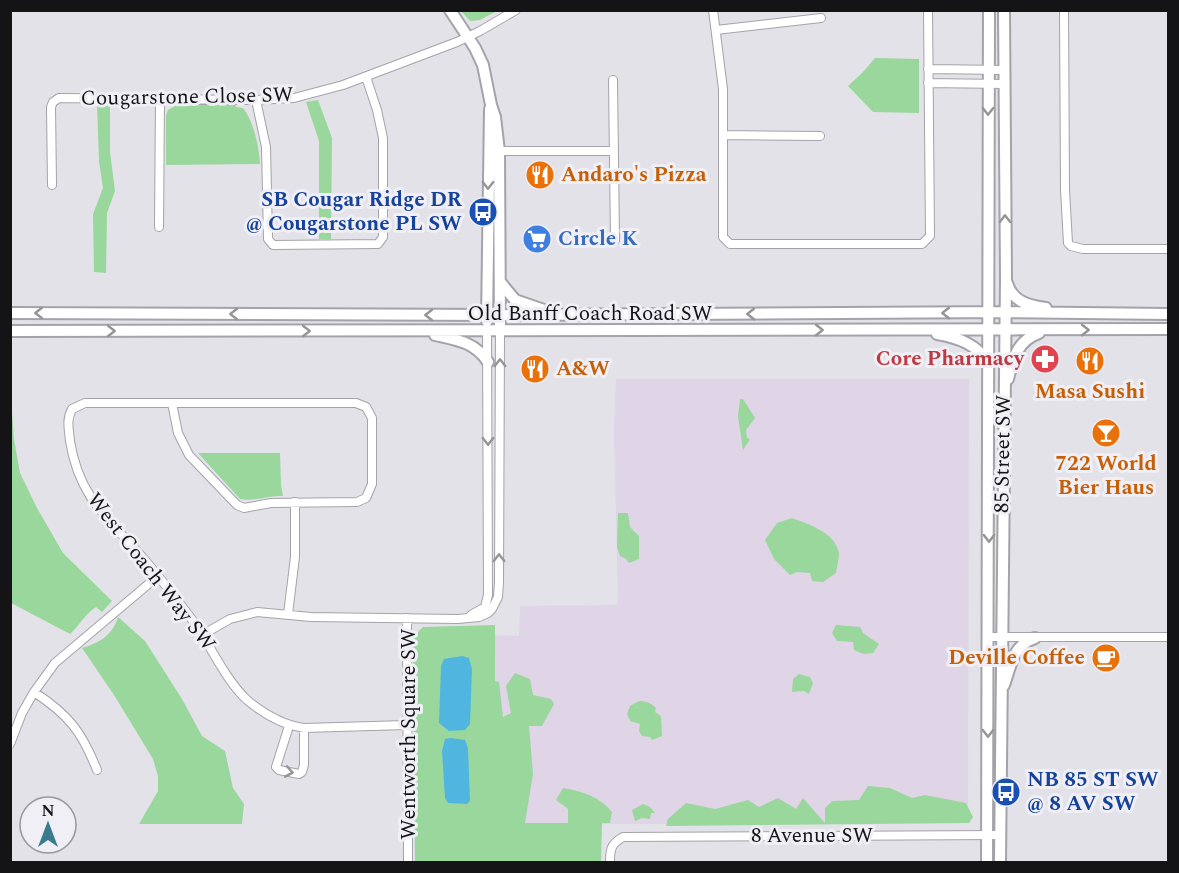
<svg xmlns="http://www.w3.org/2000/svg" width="1179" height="873" font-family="Spectral,serif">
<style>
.industrial{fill:#e0d4e7}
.green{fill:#9ad79d}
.water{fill:#51b6df}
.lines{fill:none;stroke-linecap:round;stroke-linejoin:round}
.street-casing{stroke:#a4a3a9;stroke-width:10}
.secondary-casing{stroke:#a4a3a9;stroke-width:14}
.street{stroke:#fff;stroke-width:8}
.secondary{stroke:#fff;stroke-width:10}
.oneway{stroke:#959596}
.labels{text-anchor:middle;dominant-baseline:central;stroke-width:6;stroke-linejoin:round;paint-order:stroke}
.street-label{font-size:21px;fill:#141416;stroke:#f0eff5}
.food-label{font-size:21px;font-weight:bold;fill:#c56008;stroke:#f0eff5;text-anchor:start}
.transit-label{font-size:21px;font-weight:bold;fill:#164399;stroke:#f0eff5;text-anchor:end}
.shop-label{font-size:21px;font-weight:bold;fill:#366cbe;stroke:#f0eff5;text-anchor:start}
.health-label{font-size:21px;font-weight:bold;fill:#be3a42;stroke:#f0eff5;text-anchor:end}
</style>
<rect width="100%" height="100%" fill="#e3e2e8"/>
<!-- industrial -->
<path class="industrial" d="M616 379H969L968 810 825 824H496L495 635 519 636 520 606 617 605 618 602 614 430Z"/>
<!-- green -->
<path class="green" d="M461 11H497L480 20 470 21Z
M875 58 919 59V113L873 112 848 86 863 72Z
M318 100 332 138 331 239H319V141L306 102Z
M235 104 236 107 243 108C254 122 259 147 260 164L166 165V115L168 110 175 106Z
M97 105H110V152L115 191 107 213 106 273 94 272 93 214 103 188 99 161Z
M11 399 14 439 20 473 37 508 63 553 112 601 102 612 96 607C85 614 80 625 70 634L11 603Z
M740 399H743L755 418 746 430 747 438 750 439 743 450 738 416Z
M198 453H280L281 485 283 496C269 495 253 502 240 499Z
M618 513H628L630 527 639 536V559L629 563 626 559 620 556 617 547Z
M792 518C808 524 835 532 839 553 839 558 837 567 836 573L823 582 812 581 810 573 797 572 790 575 774 559 765 540 777 523Z
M118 617 145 641 182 699 202 736 225 751 233 788 244 804 242 824H139L158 791V776L153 759 114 695 82 648C99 643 113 635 118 617Z
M495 625V681L499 682 503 717 511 713 506 686 515 673 530 679 533 695 551 699 554 704 542 726H529L533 774 525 823H568V809L556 800 563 788C582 791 600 797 612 812L610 823H602L601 862H415L413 637 423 627Z
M836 625 860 627 863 633 879 644 873 653 864 654 854 650 853 642 837 641 832 633Z
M799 674 810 677 813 683 809 694 804 691 792 692 793 679Z
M639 701C647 701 650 703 656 708L655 712 661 716 662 736 652 740 650 737 642 736 639 731 640 724 630 721 627 714 630 706Z
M868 786 890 788 912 798 925 795 966 803 973 817 969 823 666 826 668 819 686 803 715 809 748 800 759 807 778 798 796 809 803 798 825 823V808L832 801 859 800Z
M643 804 650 807 655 813H651L650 819 642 818 635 821 632 810Z"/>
<!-- water -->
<path class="water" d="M462 656 469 658 472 669 470 724 465 730 449 731 439 723 441 666 444 659Z
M451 738 465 740 468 748 470 801 467 804 448 803 445 798 442 751 445 739Z"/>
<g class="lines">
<!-- street casing -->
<g class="street-casing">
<path id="street" d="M713 10 723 89V237L730 244H922L930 236 928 10
M1064 10 1065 190 1068 243 1071 246 1083 249H1168
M716 30 821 18
M928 69 1004 70
M613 80 615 240
M928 83 1004 84
M256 100 266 147 268 239 273 245 378 244 383 237V138L377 110 366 77
M724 135 820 136
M496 151H614
M52 185 51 107 53 102 59 98 256 100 294 98 343 85 457 42 480 31 516 10
M159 227 160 99
M172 403 178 433 189 455 237 505 244 508 271 503 357 502 366 498 372 484V418L366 407 356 403H85L72 409C66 420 69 429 70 441 79 498 109 519 144 559 160 578 175 597 190 617 210 643 223 677 247 700 264 714 282 725 304 728L406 725
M288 614 295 557V502
M471 615 485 607 488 595 487 331
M407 618 408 862
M202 635 230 619 257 612 311 617 458 619 479 617 488 613 492 609 498 597 499 582 500 331
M988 637H1168
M34 692C69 715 82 732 97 770
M289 726 276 767 279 770 299 774 302 772 304 765V728
M10 744 22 713 34 692 55 663 158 576
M610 862C610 849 611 844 623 837L1000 835"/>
</g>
<!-- secondary casing -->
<g class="secondary-casing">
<path id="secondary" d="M450 10 475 48 483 65 491 105 495 117 499 151 500 331
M501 283 515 300 547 311
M1007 283C1012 301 1028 306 1046 308
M10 313 501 315 1005 312 1168 314
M487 321 490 109
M10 331 1168 329
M937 334C956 337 981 345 987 365
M435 335C457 340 475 342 488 362
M1008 379C1013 358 1018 340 1039 333
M1004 685C1011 665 1013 645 1035 638
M987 862 989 10
M1000 862 1006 278 1004 10"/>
</g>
<!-- street -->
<use href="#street" class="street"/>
<!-- secondary -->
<use href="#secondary" class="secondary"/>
</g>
<!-- one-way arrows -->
<defs><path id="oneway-chevron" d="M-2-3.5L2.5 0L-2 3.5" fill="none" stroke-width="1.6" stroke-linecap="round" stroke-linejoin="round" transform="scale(1.5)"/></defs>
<g class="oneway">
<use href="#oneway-chevron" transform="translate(988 111) rotate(90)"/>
<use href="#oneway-chevron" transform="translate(488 185) rotate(91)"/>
<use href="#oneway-chevron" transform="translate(1005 219) rotate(-91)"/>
<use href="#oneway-chevron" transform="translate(39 313) rotate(-180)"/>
<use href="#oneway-chevron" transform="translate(946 313) rotate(180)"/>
<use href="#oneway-chevron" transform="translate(234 314) rotate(-180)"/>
<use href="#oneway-chevron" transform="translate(751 314) rotate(180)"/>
<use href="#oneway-chevron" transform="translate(429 315) rotate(-180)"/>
<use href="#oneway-chevron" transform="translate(819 330)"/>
<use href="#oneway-chevron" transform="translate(1085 330)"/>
<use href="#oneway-chevron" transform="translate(111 331)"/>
<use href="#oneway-chevron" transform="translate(306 331)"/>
<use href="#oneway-chevron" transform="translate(500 363) rotate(-90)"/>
<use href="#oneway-chevron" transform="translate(488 441) rotate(90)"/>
<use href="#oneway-chevron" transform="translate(989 538) rotate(90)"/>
<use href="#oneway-chevron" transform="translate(499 558) rotate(-90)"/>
<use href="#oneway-chevron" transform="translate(988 733) rotate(90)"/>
<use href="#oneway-chevron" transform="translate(289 772) rotate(10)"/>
</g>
<!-- icons -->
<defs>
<g id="restaurant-disc" transform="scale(1.5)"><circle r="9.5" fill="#e8710a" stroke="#f0eff5"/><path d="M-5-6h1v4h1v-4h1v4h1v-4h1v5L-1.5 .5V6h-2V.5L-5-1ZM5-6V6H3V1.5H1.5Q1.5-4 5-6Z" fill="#fff"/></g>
<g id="bus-disc" transform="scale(1.5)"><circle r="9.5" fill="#1a4fb4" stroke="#f0eff5"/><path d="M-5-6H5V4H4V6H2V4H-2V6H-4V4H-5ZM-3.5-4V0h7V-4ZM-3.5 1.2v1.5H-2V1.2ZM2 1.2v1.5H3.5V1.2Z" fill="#fff"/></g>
<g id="supermarket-disc" transform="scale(1.5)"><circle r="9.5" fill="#3f7fe0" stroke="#f0eff5"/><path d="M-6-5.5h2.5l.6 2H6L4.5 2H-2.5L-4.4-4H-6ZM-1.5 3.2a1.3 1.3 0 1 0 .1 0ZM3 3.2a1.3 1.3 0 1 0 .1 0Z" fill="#fff"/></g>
<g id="pharmacy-disc" transform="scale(1.5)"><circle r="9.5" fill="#e0444e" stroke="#f0eff5"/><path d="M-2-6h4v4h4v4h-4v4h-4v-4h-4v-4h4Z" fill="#fff"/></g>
<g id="bar-disc" transform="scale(1.5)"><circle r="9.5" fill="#e8710a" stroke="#f0eff5"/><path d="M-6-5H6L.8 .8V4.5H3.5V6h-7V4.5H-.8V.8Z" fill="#fff"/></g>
<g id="cafe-disc" transform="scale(1.5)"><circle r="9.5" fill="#e8710a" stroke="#f0eff5"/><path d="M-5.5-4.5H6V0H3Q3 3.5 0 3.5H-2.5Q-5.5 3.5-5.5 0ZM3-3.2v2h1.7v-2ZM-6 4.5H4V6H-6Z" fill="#fff"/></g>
</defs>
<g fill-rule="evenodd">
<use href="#restaurant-disc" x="540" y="175"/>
<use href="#bus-disc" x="483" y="212"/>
<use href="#supermarket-disc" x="537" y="239"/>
<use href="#pharmacy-disc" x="1045" y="359"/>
<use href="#restaurant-disc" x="1090" y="361"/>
<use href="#restaurant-disc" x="535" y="369"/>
<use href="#bar-disc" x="1106" y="433"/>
<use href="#cafe-disc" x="1106" y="658"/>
<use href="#bus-disc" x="1006" y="792"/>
</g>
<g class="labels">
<!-- street labels -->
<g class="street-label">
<text transform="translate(187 97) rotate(-1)">Cougarstone Close SW</text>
<text x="590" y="314">Old Banff Coach Road SW</text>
<text transform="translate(1003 454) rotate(-89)">85 Street SW</text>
<text transform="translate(151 572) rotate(52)">West Coach Way SW</text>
<text transform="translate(409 734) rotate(-90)">Wentworth Square SW</text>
<text x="812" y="836">8 Avenue SW</text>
</g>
<!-- food labels -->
<g class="food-label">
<text x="561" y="175">Andaro's Pizza</text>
<text x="556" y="369">A&amp;W</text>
<text x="1090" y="392" text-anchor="middle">Masa Sushi</text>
<text x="1106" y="464" text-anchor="middle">722 World<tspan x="1106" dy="24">Bier Haus</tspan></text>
<text x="1085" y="658" text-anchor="end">Deville Coffee</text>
</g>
<!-- transit labels -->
<g class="transit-label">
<text x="462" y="200">SB Cougar Ridge DR<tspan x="462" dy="24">@ Cougarstone PL SW</tspan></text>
<text x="1027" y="780" text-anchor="start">NB 85 ST SW<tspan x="1027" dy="24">@ 8 AV SW</tspan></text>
</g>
<!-- shop labels -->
<g class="shop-label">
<text x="558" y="239">Circle K</text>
</g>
<!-- health labels -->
<g class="health-label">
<text x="1024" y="359">Core Pharmacy</text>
</g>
</g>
<!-- border -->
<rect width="1179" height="873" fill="none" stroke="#141416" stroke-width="24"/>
<!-- north arrow -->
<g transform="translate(48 825)"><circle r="28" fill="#f0eff5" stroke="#98979c" stroke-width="1.5"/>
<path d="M0-4.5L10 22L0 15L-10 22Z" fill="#3a7b8d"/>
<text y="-9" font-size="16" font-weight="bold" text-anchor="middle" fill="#141416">N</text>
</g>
</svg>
